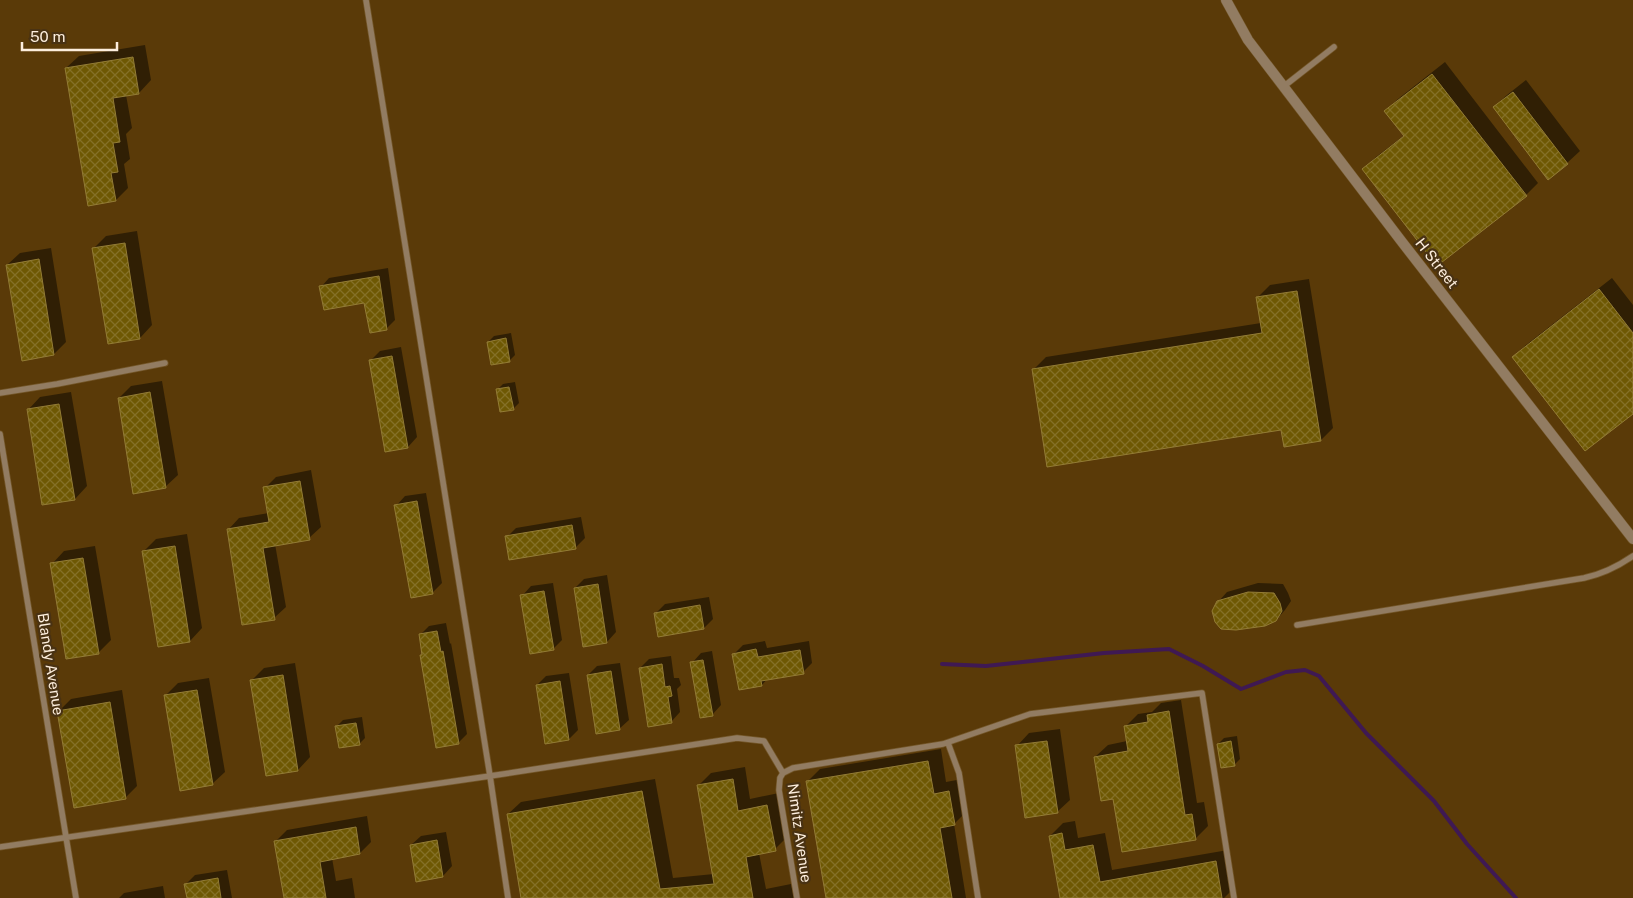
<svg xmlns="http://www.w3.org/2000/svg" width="1633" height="898" font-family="'Public Sans',sans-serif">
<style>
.shadow{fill:#0007}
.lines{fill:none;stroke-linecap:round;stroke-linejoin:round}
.stream{stroke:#3f1953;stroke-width:4}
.building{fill:url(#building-cross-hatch);stroke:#937c35}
.lane-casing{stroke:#74572a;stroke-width:7}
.street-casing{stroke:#74572a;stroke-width:11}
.lane{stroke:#927c62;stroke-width:5.5}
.street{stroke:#927c62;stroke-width:10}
.labels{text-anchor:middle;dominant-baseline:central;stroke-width:4.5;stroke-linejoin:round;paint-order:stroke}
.street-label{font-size:15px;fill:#fdeedd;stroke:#493213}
</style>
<defs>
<pattern id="building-cross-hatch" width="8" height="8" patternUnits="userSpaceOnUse" patternTransform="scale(1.25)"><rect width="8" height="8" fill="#6e5803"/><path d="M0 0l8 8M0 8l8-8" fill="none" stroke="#847027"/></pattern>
</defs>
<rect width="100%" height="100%" fill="#5a3a08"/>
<!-- shadow -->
<path class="shadow" d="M145 45 151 80 139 93 126 95 132 128 126 134 130 159 124 164 128 188 116 200 66 68 79 56Z
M1445 62 1538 183 1526 195 1364 169 1376 157 1405 135 1386 111 1398 99Z
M1526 80 1580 151 1567 163 1494 107 1507 95Z
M137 231 152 325 140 338 93 249 106 236Z
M51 248 66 342 54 354 7 265 20 253Z
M388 268 395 320 387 328 365 301 321 287 329 278Z
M1612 278 1633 305V412L1513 357 1526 345Z
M1309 279 1333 428 1321 440 1283 429 1033 370 1046 357 1261 323 1257 298 1270 285Z
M511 333 515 355 509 361 488 342 494 336Z
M401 347 417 437 408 447 371 360 380 351Z
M162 381 178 475 165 487 119 398 131 386Z
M515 382 519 403 513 409 497 390 503 384Z
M71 392 87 486 75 499 28 410 40 397Z
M311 470 321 527 309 538 275 544 286 607 274 618 228 530 239 518 269 513 265 488 276 477Z
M426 493 442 583 433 592 412 596 396 506 405 496Z
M581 517 585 538 575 548 507 537 516 528Z
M187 534 202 628 190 641 143 552 156 539Z
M95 546 111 640 98 653 52 564 64 551Z
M607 575 616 632 607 642 575 588 584 579Z
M553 583 562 640 553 649 522 596 531 586Z
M1258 583 1283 584 1288 593 1291 601 1285 610 1276 620 1218 602 1227 592Z
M709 597 713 619 704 628 659 636 655 614 665 604Z
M446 623 450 644 451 643 467 734 458 743 423 654 420 635 429 626Z
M765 641 767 648 809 641 812 663 803 672 768 678 762 685 734 654 743 645Z
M712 651 721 705 712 715 692 663 701 653Z
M671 656 674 678H679L681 685 677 689 680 712 671 722 640 668 649 659Z
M295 663 310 757 298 770 251 681 264 668Z
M620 663 629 720 619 729 588 675 597 666Z
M569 673 578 730 569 739 537 685 546 676Z
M209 678 225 772 212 784 166 695 178 683Z
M122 690 137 786 125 798 59 711 71 699Z
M1181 700 1197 803 1204 802 1208 826 1195 839 1115 798 1095 757 1108 745 1127 741 1125 727 1138 714 1152 712 1161 703Z
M362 717 365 738 359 744 337 726 343 720Z
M1060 729 1070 800 1057 812 1017 746 1029 733Z
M1237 736 1240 759 1234 765 1218 744 1224 738Z
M941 749 946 782 962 779 967 811 954 824 966 898H827L808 781 820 769Z
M745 767 750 799 779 793 787 837 775 849 759 853 766 889 791 884 794 898H522L508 814 521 802 655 779 673 878 714 874 699 785 711 773Z
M367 816 371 842 360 853 332 858 336 881 352 878 355 898H284L275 842 287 830Z
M1075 821 1078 838 1105 833 1112 870 1228 850 1235 887 1224 898H1061L1050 836 1063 823Z
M446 832 452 866 443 876 411 845 421 836Z
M227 870 232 898H188L186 884 195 875Z
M163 886 165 898H119L124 893Z"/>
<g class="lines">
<!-- stream -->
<path class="stream" d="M942 664 986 666 1104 653 1169 649 1203 666 1241 689 1286 672 1305 670 1319 676 1366 733 1434 801 1467 844 1516 898"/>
</g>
<!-- building -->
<path class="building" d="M133 57 139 94 113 98 120 142 113 143 118 172 111 173 116 201 88 206 65 68Z
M1432 74 1527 196 1437 266 1362 169 1404 136 1384 111Z
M1513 92 1568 164 1548 180 1493 107Z
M125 243 140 339 108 344 92 248Z
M39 259 54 355 22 361 6 265Z
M379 276 387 330 370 333 364 303 324 310 319 286Z
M1599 289 1633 333V414L1585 451 1512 357Z
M1297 291 1321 441 1284 447 1281 430 1047 467 1032 369 1262 333 1256 297Z
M506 338 510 362 491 365 487 342Z
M392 356 408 448 385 452 369 360Z
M509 387 514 410 500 412 496 389Z
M150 392 166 488 133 494 118 398Z
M59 404 75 500 42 505 27 409Z
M300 481 310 540 263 548 275 620 242 625 227 529 269 522 263 487Z
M417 501 433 594 411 598 394 505Z
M572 525 576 549 509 560 505 536Z
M175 546 190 642 158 647 142 551Z
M83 558 99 654 66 659 50 563Z
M598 584 607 643 583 647 574 588Z
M544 591 554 650 530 654 520 595Z
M1248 592 1274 593 1280 603 1282 611 1276 621 1265 626 1236 630 1221 629 1215 622 1212 611 1217 601Z
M700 605 704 629 658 637 654 613Z
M437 631 441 652 443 651 459 744 436 748 420 655H422L419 634Z
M756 649 758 657 800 650 804 674 761 681 762 686 739 690 732 654Z
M703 660 713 716 700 718 690 662Z
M662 664 665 687 670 686 672 696 668 697 672 723 648 727 639 668Z
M611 671 620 730 596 734 587 675Z
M283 675 298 771 266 776 250 680Z
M560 681 569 740 545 744 536 685Z
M197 690 213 785 180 791 164 695Z
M110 702 126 799 74 808 57 711Z
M1169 711 1185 815 1192 814 1196 840 1122 852 1113 799 1101 801 1094 757 1128 751 1124 726 1148 722 1147 715Z
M356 723 360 745 339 748 335 726Z
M1047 741 1058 813 1025 818 1015 745Z
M1231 741 1235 766 1221 768 1217 744Z
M928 761 934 794 949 791 955 825 940 828 952 898H826L806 781Z
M733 779 738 811 767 805 776 851 746 857 753 898H521L507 814 642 791 660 889 714 884 697 785Z
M356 827 360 854 320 862 326 898H284L274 841Z
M1062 833 1065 850 1093 845 1100 882 1216 861 1222 898H1060L1049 836Z
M437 840 443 877 416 882 410 845Z
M218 878 221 898H187L184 884Z"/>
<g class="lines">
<!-- lane casing -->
<g class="lane-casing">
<path id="lane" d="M1283 87 1334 47
M0 393 57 384 165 363
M0 434 76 898
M1297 625 1584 578C1603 574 1617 567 1633 556
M948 743 959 773 978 898
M783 773 793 768 943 744 1030 714 1202 693 1234 898
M783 773 780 778 779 790 797 898
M0 847 490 776 366 0
M508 898 490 776 737 738 764 741 783 773"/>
</g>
<!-- street casing -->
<g class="street-casing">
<path id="street" d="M1226 0 1248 40 1402 242 1633 539"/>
</g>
<!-- lane -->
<use href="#lane" class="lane"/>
<!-- street -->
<use href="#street" class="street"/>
</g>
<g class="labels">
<!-- street labels -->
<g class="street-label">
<text transform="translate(1437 263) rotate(52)">H Street</text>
<text transform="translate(51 664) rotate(81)">Blandy Avenue</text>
<text transform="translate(800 833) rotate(82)">Nimitz Avenue</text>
</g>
</g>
<!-- scale -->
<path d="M22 42v8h95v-8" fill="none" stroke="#fdeedd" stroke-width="2.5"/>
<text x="30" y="42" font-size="15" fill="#fdeedd" stroke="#493213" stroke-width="4" paint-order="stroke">50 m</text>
</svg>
